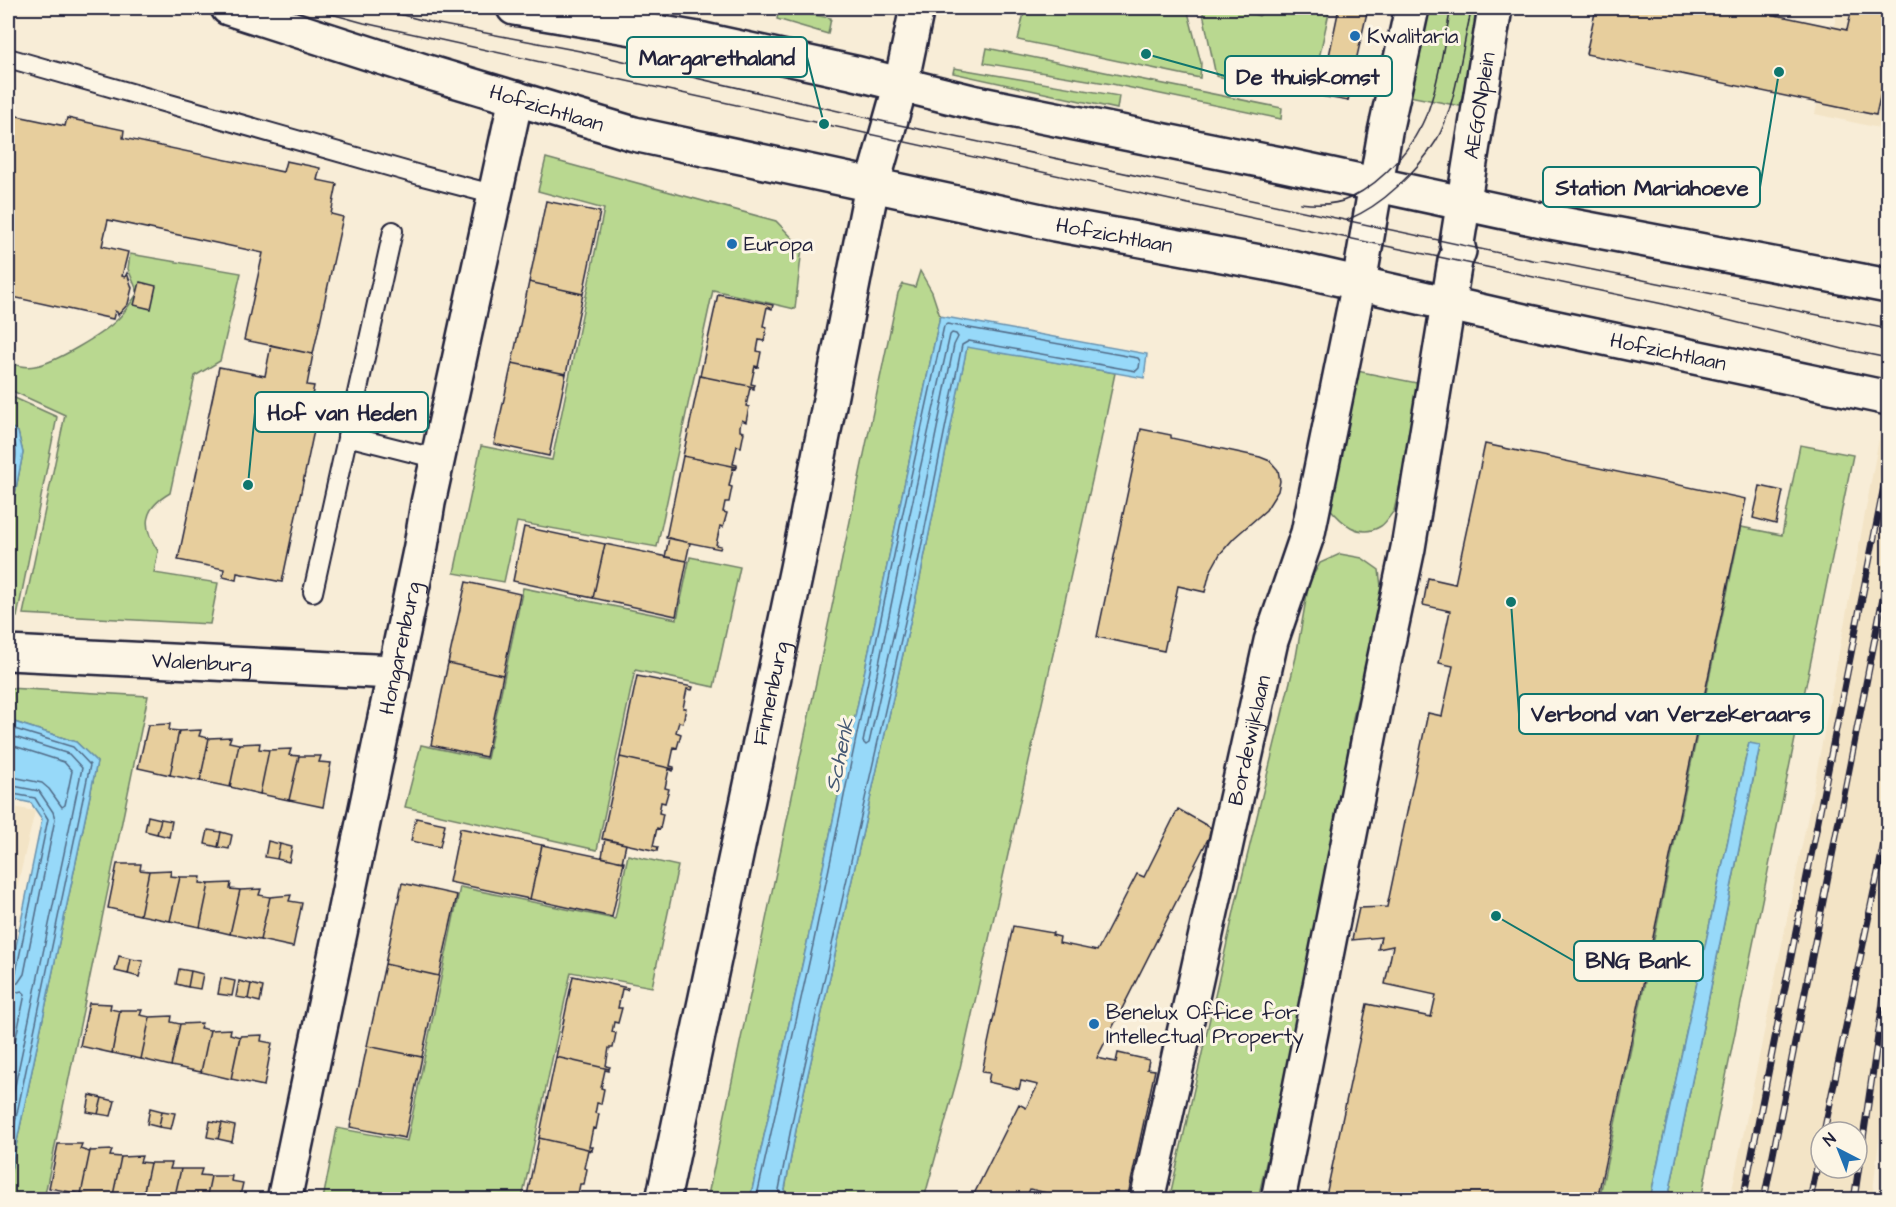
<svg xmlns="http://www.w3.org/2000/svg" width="1896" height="1207" font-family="'Architects Daughter',sans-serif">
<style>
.built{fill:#f3e4c6;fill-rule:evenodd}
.green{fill:#b9d890;stroke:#6e7d66;stroke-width:1.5}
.water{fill:#97d9f9;stroke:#6890ad;stroke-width:1.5}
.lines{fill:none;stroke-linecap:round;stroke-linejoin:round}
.shore{stroke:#516b87;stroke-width:1.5}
.building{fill:#e7ce9d;stroke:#22223b;stroke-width:1.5}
.lane-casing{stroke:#22223b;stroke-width:22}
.street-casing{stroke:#22223b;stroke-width:38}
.secondary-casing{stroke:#22223b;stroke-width:38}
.lane{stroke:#fcf5e5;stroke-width:18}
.street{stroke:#fcf5e5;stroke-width:33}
.secondary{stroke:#fcf5e5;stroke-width:33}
.tram{stroke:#22223b;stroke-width:1.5}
.rail-casing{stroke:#22223b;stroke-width:7}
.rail{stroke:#fcf5e5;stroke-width:4.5;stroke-dasharray:14;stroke-linecap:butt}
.poi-dot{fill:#1f6fb2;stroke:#fcf5e5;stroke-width:2}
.labels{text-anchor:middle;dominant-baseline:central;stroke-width:6;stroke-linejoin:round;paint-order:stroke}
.poi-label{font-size:21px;fill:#22223b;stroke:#fcf5e5;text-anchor:start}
.street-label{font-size:21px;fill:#22223b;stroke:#fcf5e5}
.water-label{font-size:22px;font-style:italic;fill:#455974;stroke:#fcf5e5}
.leader{fill:none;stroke:#0f766e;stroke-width:2}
.callout-dot{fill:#0f766e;stroke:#fcf5e5;stroke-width:2}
.callout{fill:#fcf5e5;stroke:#0f766e;stroke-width:2}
.callout-label{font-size:22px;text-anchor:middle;font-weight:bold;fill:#22223b}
</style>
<rect width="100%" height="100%" fill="#f8edd7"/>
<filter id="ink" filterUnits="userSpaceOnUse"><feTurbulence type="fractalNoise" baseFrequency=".0167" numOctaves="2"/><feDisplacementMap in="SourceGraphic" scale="12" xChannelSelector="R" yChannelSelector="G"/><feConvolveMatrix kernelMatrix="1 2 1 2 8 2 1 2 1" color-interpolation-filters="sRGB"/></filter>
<g filter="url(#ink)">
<!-- built -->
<path class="built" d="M1838 8H1888V130L1815 114Z
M1888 391V1081L1883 1107 1872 1199 1730 1200 1814 786ZM1821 1132H1857V1168H1821Z
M8 806 35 811 8 926Z"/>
<!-- green -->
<path class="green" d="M1025 8 1050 9 1051 8H1187L1201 63 1200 78 1018 40Z
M1202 8H1233L1259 16 1268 8H1330L1311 95 1216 76Z
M1430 8H1482L1460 106 1409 96Z
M779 9 831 18 828 34 777 19Z
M987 48 1282 108 1281 119 1112 84 984 63Z
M954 68 1119 96 1117 109 953 73Z
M546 158 776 221 802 248 795 309 713 290 657 547 517 522 504 582 454 573 481 446 552 460 604 209 538 191Z
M130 254 241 273 220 361 195 376 170 493C142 509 142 527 158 551L154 573 218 583 210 624 23 614 65 415 8 389V362C17 366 25 368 35 366 55 363 103 334 118 319 125 312 131 302 138 293L128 269Z
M920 271 932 292 940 316 807 943 750 1199 707 1200 898 293 903 284 915 287Z
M967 346 1115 373 1100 445 960 1068 924 1199 783 1200 799 1114 919 583Z
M1352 370 1422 384 1394 511C1390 515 1386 523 1381 526 1359 540 1341 522 1328 506Z
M8 395 57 417 17 617H8V529L23 453 18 432 8 425Z
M1800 445 1853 455 1701 1199H1668L1760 746 1749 743 1650 1199 1599 1200 1741 527 1782 535Z
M1340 554 1362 558 1379 570 1382 595 1353 718 1347 759 1346 804 1258 1199 1169 1200 1237 898 1296 657 1309 582 1320 563Z
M690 557 740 567 714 687 635 670 597 850 405 807 421 745 487 759 523 588 677 619Z
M8 688 148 696 44 1199H8V1184L97 762 76 742 8 720Z
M628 855 678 866 652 987 571 972 522 1199H323L337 1128 407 1141 460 887 615 919Z"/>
<!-- water -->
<path class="water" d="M940 316 1147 354 1144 378 967 347 919 583 799 1114 783 1199H750L807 943Z
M8 425 18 432 23 453 8 529Z
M8 720 76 742 97 762 8 1184V985L42 819 31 803 8 798Z
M1749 743 1760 745 1668 1199H1650Z"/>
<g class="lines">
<!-- shore -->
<path class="shore" d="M952 333 956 334 958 337 954 345 906 580 869 743 866 745 863 742 909 518 950 335Z
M8 432C24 443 11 482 8 498
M8 727 73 747 90 765 8 1156
M8 735 69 754 82 768 8 1119
M8 744 64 762 72 771 65 805 62 807 49 789 42 783 8 776
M8 785 39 791 53 812 55 819 24 974 18 983 8 985
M8 793 35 798 48 819 16 972 13 977 8 978
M8 994 22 991 25 994 8 1076
M756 1200 813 945 902 517 944 326 947 324 1138 358 1140 361 1139 368 1136 371 969 341 962 345 914 582 794 1113 777 1200"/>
</g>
<!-- building -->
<path class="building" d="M1339 8H1368L1356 61 1329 56Z
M1596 8H1742L1847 30 1852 8H1888V85L1883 84 1876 115 1586 54Z
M1329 56 1356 61 1348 101 1320 96Z
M8 114 65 126 67 118 95 124 124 130 123 138 283 172 286 161 320 168 317 180 337 184 331 214 343 217 313 354 244 340 263 253 108 220 102 246 128 252 122 276 125 277 127 273 132 288 128 304 118 315 117 312 115 311 113 319 8 296Z
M546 201 600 212 583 294 529 282Z
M140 282 156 286 151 309 134 305Z
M529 282 583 294 566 374 512 363Z
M718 294 773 305 772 309 767 307 763 326 767 327 764 341 759 340 757 351 761 352 758 367 755 366 751 384 755 385 754 387 700 376Z
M271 345 313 354 307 385 314 386 311 400 320 402 282 582 237 573 236 580 223 577 224 569 178 560 219 367 265 376Z
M512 363 566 374 549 456 494 444Z
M700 376 754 387V389L750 388 746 406 749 407 746 422 742 420 740 426V431L744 432 741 447 737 446 733 464 737 465V467L683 456Z
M1141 429 1171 435V438L1260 457 1270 461 1278 470 1280 481 1278 491 1266 510 1234 538 1220 554 1210 572 1205 592 1178 586 1164 651 1097 637Z
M1485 444 1746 499 1627 1060 1597 1200H1325L1367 1004 1431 1017 1436 995 1385 984 1393 946 1378 949 1381 937 1352 940 1359 908 1387 907 1428 713 1442 716 1453 666 1439 663 1450 611 1423 605 1428 578 1455 584Z
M683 456 737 467 736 469 733 468 729 486 732 487 729 502H725L723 512 727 513 723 527 720 526 716 545 721 546 720 549 666 538Z
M1760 486 1783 491 1776 524 1753 518Z
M524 527 605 544 593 598 513 581Z
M669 538 690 543 686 561 665 557Z
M605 544 687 561 676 616 593 598Z
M466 582 520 594 503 675 448 663Z
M448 663 503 675 486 757 431 745Z
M637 676 693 687 692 690 687 689 683 708H686L683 723 679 722 676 732 681 734 677 748 674 747 670 766 674 767V769L620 757Z
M170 724 169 730 179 731 170 775 138 768 148 725Z
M201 730 199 736 209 738 200 781 170 775 179 731Z
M231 737 229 742 239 744 230 787 200 781 209 738Z
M260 743 259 749 269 750 260 794 230 787 239 744Z
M291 749 289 755 299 756 289 800 260 794 269 750Z
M299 756H321L319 762 331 763 323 807 289 800Z
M620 757 674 769 673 771 669 769 665 788 669 789 665 803 661 802 659 813 663 814 660 829 657 828 653 846 658 847 657 851 602 839Z
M1178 809 1213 829 1097 1058 1116 1062 1118 1053 1149 1060 1147 1069 1155 1070 1127 1200H1077L1030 1189 1025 1200H971L1019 1104 1026 1108 1038 1085 1021 1081 1019 1089 988 1082 990 1073 982 1072 1013 926 1053 933 1052 935 1060 937 1059 943 1097 951 1137 874 1144 877Z
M148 816 161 819 157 834 145 831Z
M416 818 445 824 440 847 411 841Z
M161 819 172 821 169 837 157 834Z
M460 828 542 845 530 899 449 882Z
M208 830 221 832 218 847 205 844Z
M221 832 232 835 229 849 218 847Z
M605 839 626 844 622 862 602 857Z
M268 841 280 844 277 859 265 857Z
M280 844 292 847 289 862 277 859Z
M542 845 624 862 612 917 530 899Z
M117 864H141L140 870 149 871 140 915 108 908Z
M171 870 170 876 180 877 170 921 140 915 149 871Z
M180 877H201L200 883 209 884 200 927 170 921Z
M231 883 230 889 240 890 230 934 200 927 209 884Z
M402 883 457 895 439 976 385 964Z
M261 889 259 895 270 897 260 940 230 934 240 890Z
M291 895 289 901 302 903 293 947 260 940 270 897Z
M119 956 131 959 128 974 115 971Z
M131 959 143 961 139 977 128 974Z
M385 964 439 976 422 1057 367 1046Z
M179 969 191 971 188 987 176 984Z
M191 971 203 974 200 989 188 987Z
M573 976 628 988 627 990 622 989 618 1008H622L618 1023 614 1022 612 1032 616 1033 613 1048H609L606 1066 610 1067 609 1069 556 1057Z
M221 978 235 981 232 996 218 994Z
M239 981 251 984 248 999 236 997Z
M251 984 263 987 260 1002 248 999Z
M89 1003 111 1004 110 1009 120 1011 112 1053 80 1046Z
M120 1010H142L140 1015 150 1017 141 1059 112 1053Z
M172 1016 171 1022 180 1024 171 1066 141 1059 150 1017Z
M202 1023 200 1028 210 1030 201 1072 171 1066 180 1024Z
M231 1029 230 1034 240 1037 231 1079 201 1072 210 1030Z
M262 1035 261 1041 272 1043 264 1086 231 1079 240 1036Z
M367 1046 422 1057 405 1138 350 1127Z
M556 1057 609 1069V1071L605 1070 601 1088 604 1089 601 1104 597 1103 596 1109 595 1113 599 1114 596 1129 593 1128 589 1147H593L592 1150 539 1138Z
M90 1095 102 1098 98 1114 87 1112Z
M102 1098 115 1101 111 1116 98 1114Z
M150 1108 162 1111 159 1127 147 1124Z
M162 1111 175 1113 171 1129 159 1127Z
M210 1121 222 1123 218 1139 207 1137Z
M222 1123 235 1126 232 1142 218 1139Z
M539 1138 592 1150V1151L588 1150 584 1168 587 1169 584 1184H580L578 1194 582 1195 581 1200H526Z
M58 1144H82L80 1149 89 1152 90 1151 81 1194 49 1188Z
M112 1150 110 1156 121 1157 112 1200 81 1194 90 1151Z
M142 1156 140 1162 150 1163 142 1200H112L121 1157Z
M150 1163H172L170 1169H181L174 1200H142Z
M181 1169H202L200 1175 211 1176 206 1200H174Z
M211 1176H232L231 1181 243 1183 239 1200H206Z"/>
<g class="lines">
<!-- lane casing -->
<g class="lane-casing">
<path id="lane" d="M8 58 423 176 496 195
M347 436 438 459
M313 592 393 231"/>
</g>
<!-- street casing -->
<g class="street-casing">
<g id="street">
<path d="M901 84 917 8"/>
<path id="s1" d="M8 653 394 672"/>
<path id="s2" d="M284 1200 421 546 428 503 516 98"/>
<path id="s3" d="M1147 1200 1271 641 1308 533 1359 283 1385 132 1412 8"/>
<path id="s4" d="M1278 1200 1382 671 1408 548 1455 261 1459 251 1457 243 1495 8"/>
</g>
</g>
<!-- secondary casing -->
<g class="secondary-casing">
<g id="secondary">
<path id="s5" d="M228 8 424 71 634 134 1055 224 1287 267 1524 321 1888 398"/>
<path d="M514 8 704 40 855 73 976 103 1280 164 1546 221 1888 286"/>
<path id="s6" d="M663 1200 797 568 872 186 901 84"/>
</g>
</g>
<!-- lane -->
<use href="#lane" class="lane"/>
<!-- street -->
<use href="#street" class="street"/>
<!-- secondary -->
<use href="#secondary" class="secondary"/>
<!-- tram -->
<path class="tram" d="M310 8 364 23 581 71 1248 217 1663 304 1843 349 1888 358
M376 8 433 23 580 51 890 123 1537 261 1543 260 1888 329
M1300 203C1316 205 1336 205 1350 198 1385 181 1414 146 1428 111 1440 78 1444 41 1451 8
M1347 220C1366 212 1382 201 1397 187 1412 173 1425 159 1436 141 1456 108 1462 46 1472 8"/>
<!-- rail casing -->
<g class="rail-casing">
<path id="rail" d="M1824 1132 1888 824
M1743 1200 1888 466
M1764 1200 1888 572
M1810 1200 1821 1147
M1854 1200 1888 968"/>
</g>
<!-- rail -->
<use href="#rail" class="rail"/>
</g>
</g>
<!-- markers -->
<g class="poi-dot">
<circle cx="1355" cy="36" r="6"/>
<circle cx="732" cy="244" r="6"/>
<circle cx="1094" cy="1024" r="6"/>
</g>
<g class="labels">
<!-- poi labels -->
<g class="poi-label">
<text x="1367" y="36">Kwalitaria</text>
<text x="744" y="244">Europa</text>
<text x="1106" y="1012">Benelux Office for<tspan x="1106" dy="24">Intellectual Property</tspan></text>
</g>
<!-- street labels -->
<g class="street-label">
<text stroke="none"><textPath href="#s4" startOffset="1114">AEGONplein</textPath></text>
<text stroke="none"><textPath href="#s5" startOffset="334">Hofzichtlaan</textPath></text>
<text stroke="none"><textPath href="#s5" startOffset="916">Hofzichtlaan</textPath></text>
<text stroke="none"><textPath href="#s5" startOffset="1482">Hofzichtlaan</textPath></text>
<text stroke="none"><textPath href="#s2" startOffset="564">Hongarenburg</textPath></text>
<text stroke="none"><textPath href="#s1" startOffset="194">Walenburg</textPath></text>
<text stroke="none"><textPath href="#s6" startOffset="518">Finnenburg</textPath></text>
<text stroke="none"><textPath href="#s3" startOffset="471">Bordewijklaan</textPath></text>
</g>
<!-- water labels -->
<g class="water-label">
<text transform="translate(840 755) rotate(-78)">Schenk</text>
</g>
</g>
<!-- callouts -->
<path class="leader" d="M824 124L807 57M1146 54L1225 76M1779 72L1760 187M248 485L255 412M1511 602L1519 714M1496 916L1574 961"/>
<g class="callout-dot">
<circle cx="824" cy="124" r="6"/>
<circle cx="1146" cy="54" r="6"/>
<circle cx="1779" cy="72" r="6"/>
<circle cx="248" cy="485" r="6"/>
<circle cx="1511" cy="602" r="6"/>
<circle cx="1496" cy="916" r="6"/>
</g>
<g class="callout">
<rect x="627" y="37" width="180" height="40" rx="6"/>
<rect x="1225" y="56" width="167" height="40" rx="6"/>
<rect x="1543" y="167" width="217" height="40" rx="6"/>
<rect x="255" y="392" width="173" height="40" rx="6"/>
<rect x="1519" y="694" width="304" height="40" rx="6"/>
<rect x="1574" y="941" width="129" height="40" rx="6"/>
</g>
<g class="callout-label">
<text x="717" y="65">Margarethaland</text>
<text x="1308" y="84">De thuiskomst</text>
<text x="1652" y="195">Station Mariahoeve</text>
<text x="342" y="420">Hof van Heden</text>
<text x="1671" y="721">Verbond van Verzekeraars</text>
<text x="1638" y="968">BNG Bank</text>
</g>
<!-- margin -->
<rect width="1896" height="1207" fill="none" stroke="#fcf5e5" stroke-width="30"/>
<rect x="15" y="15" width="1866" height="1177" fill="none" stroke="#22223b" stroke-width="2" filter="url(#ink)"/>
<!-- north arrow -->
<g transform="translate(1839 1150) rotate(318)"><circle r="28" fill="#fcf5e5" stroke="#a5a1a1" stroke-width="1.5"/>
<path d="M0-4.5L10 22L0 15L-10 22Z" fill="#1f6fb2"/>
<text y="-9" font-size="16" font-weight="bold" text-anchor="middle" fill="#22223b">N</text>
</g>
</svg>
